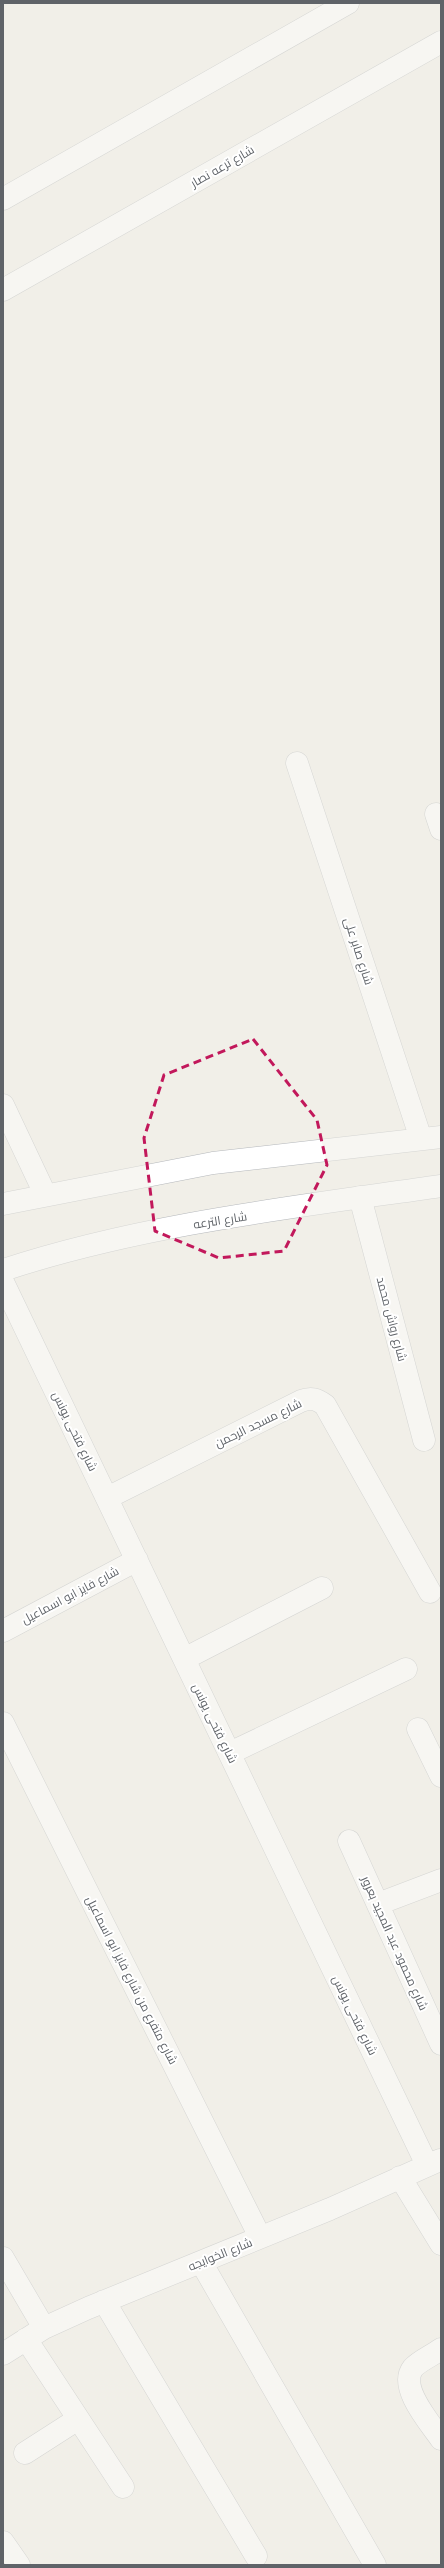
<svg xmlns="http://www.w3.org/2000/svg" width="444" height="2568" font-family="Inter,Cairo,sans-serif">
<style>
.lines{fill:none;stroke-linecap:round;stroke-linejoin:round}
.minor-casing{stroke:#b5b8bc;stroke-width:23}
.minor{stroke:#fff;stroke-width:22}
.marked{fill:none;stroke:#c2185b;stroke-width:3;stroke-dasharray:8 5;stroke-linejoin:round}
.labels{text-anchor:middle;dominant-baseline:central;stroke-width:4;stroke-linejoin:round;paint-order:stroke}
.street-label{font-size:12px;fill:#5f6368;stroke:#fff}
</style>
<rect width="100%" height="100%" fill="#f1efe8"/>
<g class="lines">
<!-- minor casing -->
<g class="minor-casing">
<path id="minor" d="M3 199 348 3
M3 290 441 42
M297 763 421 1139
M436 814 441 829
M3 1105 45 1194
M360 1197 424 1440
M3 1204 213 1163 441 1137
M3 1270C143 1224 295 1207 441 1186
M3 1282 427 2165
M107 1498 301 1401C311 1397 317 1399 325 1405L430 1592
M3 1631 137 1560
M184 1659 322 1588
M3 1723 260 2237
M418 1729 441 1776
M230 1753 406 1669
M349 1841 441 2044
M378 1904 441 1880
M400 2177 441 2244
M3 2258 44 2328
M201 2262 375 2565
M104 2301 256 2556
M26 2339 123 2487
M441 2349C433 2355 419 2361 413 2368 398 2387 430 2423 441 2439
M3 2354 44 2328 88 2308 330 2209 440 2160
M25 2453 78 2419
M3 2542 19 2565"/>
</g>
<!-- minor -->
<use href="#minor" class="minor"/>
</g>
<!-- marked area -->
<path d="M0 0H444V2568H0ZM253 1039 317 1120 327 1165 284 1251 219 1258 155 1231 144 1138 164 1075Z" fill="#f1efe8" fill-opacity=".55" fill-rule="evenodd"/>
<path class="marked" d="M253 1039 317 1120 327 1165 284 1251 219 1258 155 1231 144 1138 164 1075Z"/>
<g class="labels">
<!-- street labels -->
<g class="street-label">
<text transform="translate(222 166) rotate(-30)">شارع ترعه نصار</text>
<text transform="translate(359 951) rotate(72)">شارع صابر على</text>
<text transform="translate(220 1220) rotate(-9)">شارع الترعه</text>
<text transform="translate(392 1319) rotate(75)">شارع رواش محمد</text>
<text transform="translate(258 1423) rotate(-26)">شارع مسجد الرحمن</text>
<text transform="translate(75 1431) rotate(64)">شارع فتحى يونس</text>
<text transform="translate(70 1595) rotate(-28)">شارع فايز ابو اسماعيل</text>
<text transform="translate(215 1723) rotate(64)">شارع فتحى يونس</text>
<text transform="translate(395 1943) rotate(66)">شارع محمود عبد المجيد بعرور</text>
<text transform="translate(132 1980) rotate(63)">شارع متفرع من شارع فايز ابو اسماعيل</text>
<text transform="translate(355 2015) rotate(64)">شارع فتحى يونس</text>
<text transform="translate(220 2254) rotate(-22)">شارع الخوايجه</text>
</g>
</g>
<!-- border -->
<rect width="444" height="2568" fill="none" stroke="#5f6368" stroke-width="8"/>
</svg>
